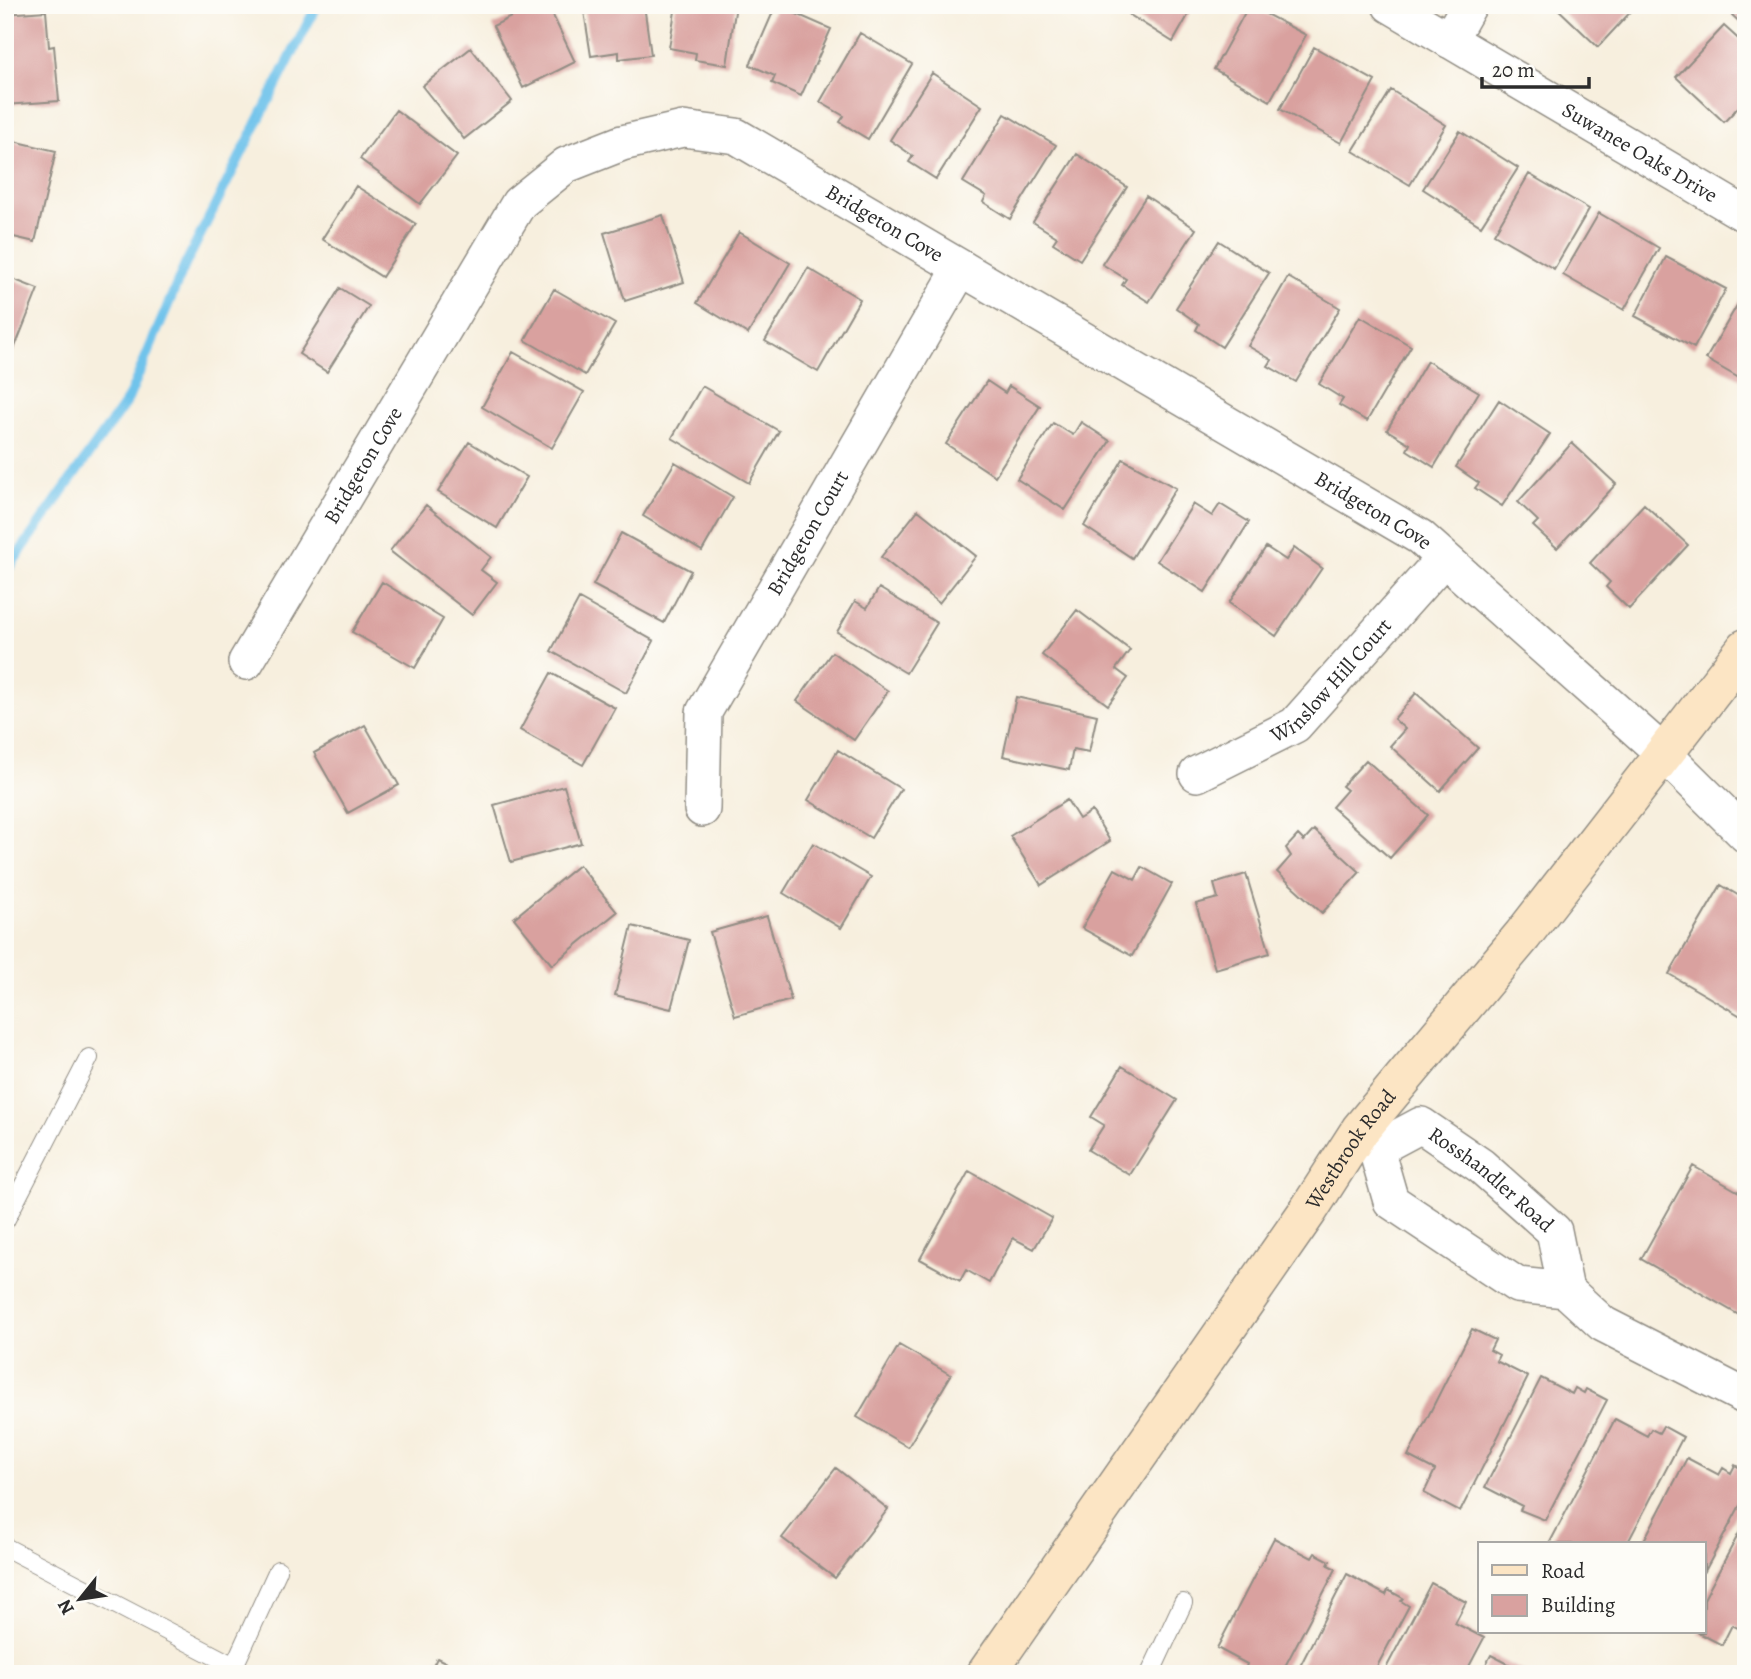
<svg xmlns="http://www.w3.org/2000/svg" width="1751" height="1679" font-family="Alegreya,serif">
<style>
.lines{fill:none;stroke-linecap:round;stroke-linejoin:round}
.stream{stroke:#6fc3eb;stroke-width:10}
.building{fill:#d9a19f}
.lane-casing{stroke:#918d84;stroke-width:20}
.street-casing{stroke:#918d84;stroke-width:38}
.secondary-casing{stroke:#918d84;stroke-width:41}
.lane{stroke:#fff;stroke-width:18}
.street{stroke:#fff;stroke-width:35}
.secondary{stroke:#fce5c4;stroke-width:38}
.labels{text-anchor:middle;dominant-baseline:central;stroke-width:6;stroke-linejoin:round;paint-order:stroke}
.street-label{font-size:21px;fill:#2b2b2b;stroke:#fdfcf7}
</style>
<rect width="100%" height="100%" fill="#fdfcf7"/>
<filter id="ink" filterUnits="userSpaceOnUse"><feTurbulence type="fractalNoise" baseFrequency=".0143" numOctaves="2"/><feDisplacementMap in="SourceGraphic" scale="14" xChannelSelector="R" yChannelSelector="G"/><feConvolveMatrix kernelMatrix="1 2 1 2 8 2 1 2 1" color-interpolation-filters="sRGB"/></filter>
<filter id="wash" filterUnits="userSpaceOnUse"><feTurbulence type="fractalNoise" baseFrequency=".00686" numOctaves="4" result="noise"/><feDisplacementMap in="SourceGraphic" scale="28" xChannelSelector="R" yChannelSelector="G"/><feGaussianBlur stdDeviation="1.57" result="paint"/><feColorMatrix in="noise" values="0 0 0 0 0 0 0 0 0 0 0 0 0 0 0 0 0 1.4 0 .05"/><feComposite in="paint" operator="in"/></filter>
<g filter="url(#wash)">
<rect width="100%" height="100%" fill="#f7efde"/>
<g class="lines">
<!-- stream -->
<path class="stream" d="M5 573 128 399 185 265 317 5"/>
</g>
<g id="blocks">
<!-- building -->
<path class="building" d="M535 5H548L575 62 523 88 493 26Z
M583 5H644L651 55 619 59V52L591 56Z
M676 5H736L727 65 695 60 696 53 669 48Z
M776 5 831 29 801 96 772 83 775 76 750 65Z
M1114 5H1194L1173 42Z
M1249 5 1306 35 1270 101 1214 69Z
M1554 5H1637L1598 47Z
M1741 5H1746V28L1732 15Z
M46 11 49 47 54 46 59 101 5 105V14Z
M1724 26 1746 46V99L1724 122 1676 77Z
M860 33 912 64 868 139 840 122 844 116 820 102Z
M1314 47 1375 81 1341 143 1280 109Z
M471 48 512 101 464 139 422 86Z
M932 73 982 106 936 179 909 162 913 156 890 140Z
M1391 90 1446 125 1410 185 1353 151Z
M396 110 457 156 420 204 360 159Z
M1005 114 1056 145 1010 219 983 202 986 196 963 182Z
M1460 131 1518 168 1481 226 1423 189Z
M5 139 56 151 35 242 5 235Z
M1077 154 1127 187 1080 260 1053 243 1057 237 1033 222Z
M1529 174 1589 209 1554 269 1494 234Z
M356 186 416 224 382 277 322 239Z
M1146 196 1196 229 1149 302 1122 285 1126 279 1102 264Z
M1599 213 1659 248 1624 310 1563 275Z
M663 215 684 282 625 301 604 233Z
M739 232 790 263 748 334 697 303Z
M1219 241 1269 273 1222 347 1196 330 1199 324 1176 308Z
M1666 257 1726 289 1694 348 1635 316Z
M808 268 860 299 818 372 765 341Z
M5 276 38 289 5 372Z
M1288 277 1340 308 1296 382 1268 366 1272 360 1248 346Z
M340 288 369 306 327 372 299 354Z
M554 289 615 324 585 375 525 340Z
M1743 295 1746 297V382L1706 359Z
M1360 316 1411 346 1367 421 1339 405 1343 399 1319 384Z
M513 352 584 392 552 448 482 407Z
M1427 361 1479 392 1434 467 1407 450 1410 444 1387 430Z
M987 381 1005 393 1009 386 1040 406 995 476 946 444Z
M702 386 779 431 749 483 672 438Z
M1499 400 1550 434 1502 506 1475 488 1479 483 1456 467Z
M1081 422 1110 441 1065 510 1017 479 1053 423 1073 435Z
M469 442 527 477 497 528 438 492Z
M1572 443 1616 484 1557 548 1533 526 1538 521 1518 502Z
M1123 459 1176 488 1132 558 1084 526Z
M675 462 733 497 702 551 643 516Z
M1193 504 1212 516 1220 504 1249 522 1205 592 1157 561Z
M1644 504 1688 545 1629 609 1606 587 1610 582 1590 563Z
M426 505 491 557 481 570 497 582 472 615 390 551Z
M918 510 976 556 939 603 881 557Z
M621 533 691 571 664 623 593 585Z
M1266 547 1286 560 1294 548 1322 568 1276 636 1229 603Z
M382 582 443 619 415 668 352 632Z
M879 588 937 623 906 673 837 632 855 601 867 608Z
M579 599 654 641 626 693 551 651Z
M1077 610 1130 650 1116 669 1128 678 1108 705 1042 655Z
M832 652 888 691 854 740 797 701Z
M551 673 615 708 583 765 520 730Z
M1416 693 1478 748 1440 791 1390 746 1405 729 1394 719Z
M1016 697 1097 715 1089 752 1073 749 1069 770 1003 756Z
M365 725 399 785 348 813 314 753Z
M838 750 901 789 871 838 808 800Z
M1366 760 1428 815 1390 858 1332 807 1347 790 1342 786Z
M564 786 581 843 511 862 494 805Z
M1067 800 1079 819 1092 811 1110 841 1041 885 1010 836Z
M1314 830 1360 872 1322 913 1277 872 1291 856 1286 848 1298 835 1304 841Z
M813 843 871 877 841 928 783 893Z
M579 865 617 912 552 965 514 918Z
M1142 867 1172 884 1132 956 1082 928 1115 869 1135 880Z
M1246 874 1270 953 1215 969 1196 904 1218 898 1214 884Z
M1721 885 1746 900V1019L1669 974Z
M767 916 791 1000 735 1016 710 932Z
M632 926 689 940 671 1009 615 995Z
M1122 1066 1177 1100 1130 1175 1088 1150 1104 1125 1091 1117Z
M1693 1166 1746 1196V1319L1641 1259Z
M969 1171 1052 1218 1034 1249 1013 1238 989 1283 966 1270 960 1281 920 1259Z
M1472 1329 1495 1340 1490 1350 1499 1355 1496 1361 1528 1377 1460 1512 1424 1493 1435 1470 1408 1456Z
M899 1345 951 1375 908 1447 857 1417Z
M1541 1378 1572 1394 1575 1388 1584 1393 1586 1389 1607 1400 1545 1520 1520 1510 1522 1506 1485 1487Z
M1615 1419 1647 1436 1651 1429 1659 1433 1663 1426 1683 1437 1627 1544H1549Z
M1687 1458 1719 1475 1723 1468 1731 1473 1735 1465 1746 1471V1494L1704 1573V1544H1642Z
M836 1468 888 1509 835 1578 782 1538Z
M1746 1520V1632L1732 1625 1722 1645 1697 1632H1704V1599Z
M1274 1538 1312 1558 1315 1553 1330 1561 1328 1565 1336 1569 1281 1674H1252L1245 1670 1247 1664 1217 1648Z
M1347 1574 1386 1595 1388 1590 1403 1598 1401 1601 1409 1606 1373 1674H1296Z
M1431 1583 1466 1602 1455 1623 1484 1638 1465 1674H1383Z
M1491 1655 1528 1674H1481Z
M437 1658 469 1674H429Z"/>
</g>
</g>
<g filter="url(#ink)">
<use href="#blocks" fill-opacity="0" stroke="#918d84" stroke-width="2"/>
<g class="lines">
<!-- lane casing -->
<g class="lane-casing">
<path id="lane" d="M5 1221 89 1058
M5 1547 234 1666 231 1674
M234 1666 278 1570
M1150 1674 1183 1603"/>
</g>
<!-- street casing -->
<g class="street-casing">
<g id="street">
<path id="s1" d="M1390 5 1746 215"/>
<path d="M1449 40 1469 5"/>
<path id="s2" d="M246 662 519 203 566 165 622 143 683 129 736 136 1420 537 1662 752 1746 835"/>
<path id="s3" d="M1197 774 1295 725 1443 559"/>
<path id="s4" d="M702 809 704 712 961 268"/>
<path d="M1360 1130 1376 1149 1391 1201 1517 1285 1566 1290 1603 1324 1746 1397"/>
<path id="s5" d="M1376 1149 1421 1125 1481 1166 1554 1231 1566 1290"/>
</g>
</g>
<!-- secondary casing -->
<g class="secondary-casing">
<g id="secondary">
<path id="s6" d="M986 1674 1308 1211 1360 1130 1523 935 1746 648"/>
</g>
</g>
<!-- lane -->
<use href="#lane" class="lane"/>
<!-- street -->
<use href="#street" class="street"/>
<!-- secondary -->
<use href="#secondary" class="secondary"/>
</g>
</g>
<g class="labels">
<!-- street labels -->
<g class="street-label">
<text stroke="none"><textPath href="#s1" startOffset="290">Suwanee Oaks Drive</textPath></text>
<text stroke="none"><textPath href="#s2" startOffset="943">Bridgeton Cove</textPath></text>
<text stroke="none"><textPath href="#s2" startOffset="229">Bridgeton Cove</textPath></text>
<text stroke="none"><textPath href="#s2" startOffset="1510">Bridgeton Cove</textPath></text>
<text stroke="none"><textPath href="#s4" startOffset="304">Bridgeton Court</textPath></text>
<text stroke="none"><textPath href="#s3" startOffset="166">Winslow Hill Court</textPath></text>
<text stroke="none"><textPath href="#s6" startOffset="639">Westbrook Road</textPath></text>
<text stroke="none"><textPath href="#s5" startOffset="140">Rosshandler Road</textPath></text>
</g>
</g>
<!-- margin -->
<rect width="1751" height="1679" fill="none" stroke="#fdfcf7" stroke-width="28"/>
<!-- legend -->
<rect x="1478" y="1542" width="228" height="91" fill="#fdfcf7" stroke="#a9a8a5" stroke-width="2"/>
<rect x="1492" y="1565" width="35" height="10" fill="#fce5c4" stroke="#a9a8a5" stroke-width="2"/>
<text x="1541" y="1578" font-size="21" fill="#2b2b2b">Road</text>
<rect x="1492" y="1595" width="35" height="21" fill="#d9a19f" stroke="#a9a8a5" stroke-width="2"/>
<text x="1541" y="1612" font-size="21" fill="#2b2b2b">Building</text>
<!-- north arrow -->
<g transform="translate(80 1599) rotate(240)" stroke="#fdfcf7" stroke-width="5" paint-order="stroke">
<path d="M0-5L12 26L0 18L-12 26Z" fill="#2b2b2b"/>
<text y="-10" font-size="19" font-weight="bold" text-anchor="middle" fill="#2b2b2b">N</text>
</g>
<!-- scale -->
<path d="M1482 77v10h107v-10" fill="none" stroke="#2b2b2b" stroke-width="3.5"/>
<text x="1492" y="77" font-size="21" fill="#2b2b2b" stroke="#fdfcf7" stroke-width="5" paint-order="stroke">20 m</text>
</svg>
